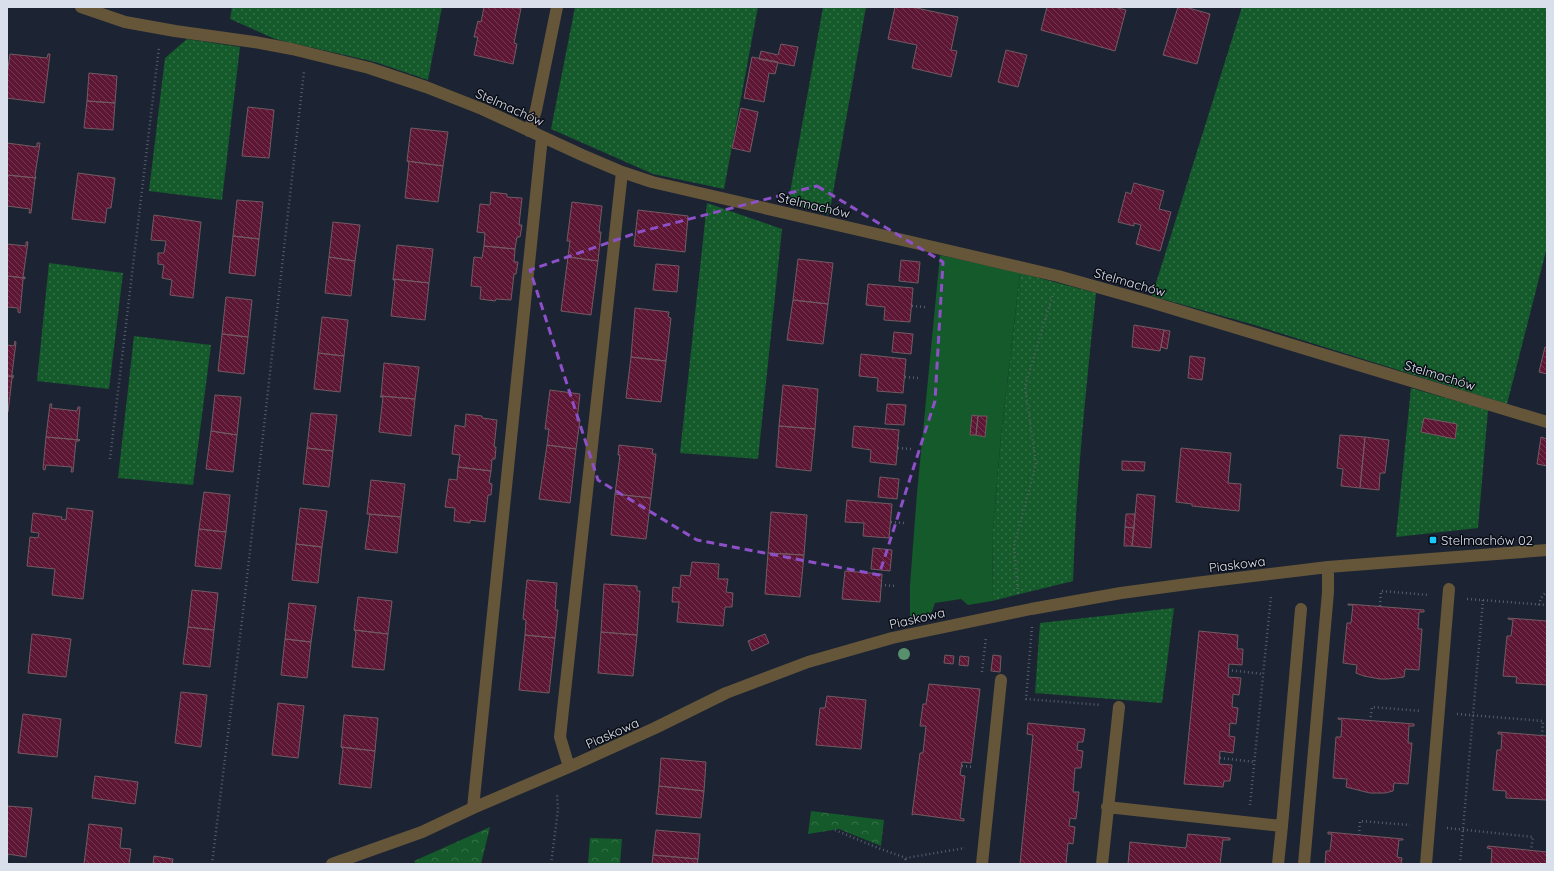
<svg xmlns="http://www.w3.org/2000/svg" width="1554" height="871" font-family="Quicksand,sans-serif">
<style>
.grass{fill:url(#grass-dots)}
.forest{fill:url(#forest-crowns)}
.garden{fill:#145a2a}
.building{fill:url(#building-back-hatch);stroke:#725a62}
.lines{fill:none;stroke-linecap:round;stroke-linejoin:round}
.path{stroke:#575e6d;stroke-width:2.5;stroke-dasharray:1 3;stroke-linecap:butt}
.minor{stroke:#655639;stroke-width:12}
.tree{fill:#588f6d}
.marked{fill:none;stroke:#8e50c8;stroke-width:3;stroke-dasharray:8 5;stroke-linejoin:round}
.poi-dot{fill:#1cc9fc;stroke:#0a0d15;stroke-width:1.5}
.labels{text-anchor:middle;dominant-baseline:central;stroke-width:3;stroke-linejoin:round;paint-order:stroke}
.street-label{font-size:13px;fill:#dae0eb;stroke:#0a0d15}
.poi-label{font-size:13px;fill:#dae0eb;stroke:#0a0d15;text-anchor:start}
</style>
<defs>
<pattern id="grass-dots" width="8" height="8" patternUnits="userSpaceOnUse"><rect width="8" height="8" fill="#145a2a"/><path d="M2 2h.1M6 6h.1" fill="none" stroke="#367149" stroke-width="1.8" stroke-linecap="round"/></pattern>
<pattern id="forest-crowns" width="20" height="18" patternUnits="userSpaceOnUse"><rect width="20" height="18" fill="#145a2a"/><path d="M2 6a3 3 0 1 1 6 0M12 15a3 3 0 1 1 6 0" fill="none" stroke="#367149"/></pattern>
<pattern id="building-back-hatch" width="6" height="6" patternUnits="userSpaceOnUse"><rect width="6" height="6" fill="#5d1634"/><path d="M-1 5l2 2M0 0l6 6M5-1l2 2" fill="none" stroke="#743852"/></pattern>
</defs>
<rect width="100%" height="100%" fill="#1c2434"/>
<!-- grass -->
<path class="grass" d="M232 7H442L428 80 375 62 275 39 230 19Z
M575 7H758L724 189 653 174 551 129Z
M823 7H866L829 215 788 204Z
M1242 7H1547V247L1507 404 1251 324 1152 296Z
M187 39 240 47 222 200 149 191 165 58Z
M707 203 782 229 758 459 680 453Z
M49 263 123 273 109 389 37 381Z
M1020 273 1096 293C1086 390 1076 484 1073 581L992 601 993 529 1001 436Z
M134 336 211 345 193 485 118 478Z
M1411 388 1488 410 1478 528 1396 537Z
M1174 608 1162 703 1035 693 1040 623Z"/>
<!-- forest -->
<path class="forest" d="M811 811 884 820 881 846 839 829 808 834Z
M490 827 481 864H416L414 861Z
M590 838 622 839 620 864H588Z"/>
<!-- garden -->
<path class="garden" d="M940 255 1020 273 1001 436 993 529 992 601 968 605 961 599 935 603 931 614 910 619V585L917 493Z"/>
<!-- building -->
<path class="building" d="M484 7 521 8 514 43 517 44 513 64 474 55 478 37H474L478 21 481 22Z
M895 7H912L958 17 951 50 957 51 951 77 912 68 917 45 888 39Z
M1047 7H1114L1126 10 1115 51 1041 30Z
M1178 7H1185L1210 14 1197 64 1163 55Z
M781 44 798 47 794 66 759 59 761 51 778 55Z
M1006 50 1027 55 1018 87 998 82Z
M10 54 47 58 48 54H50L44 103 7 98V75Z
M752 57 778 62 775 74 769 73 764 102 744 98Z
M89 73 117 76 115 103 87 101Z
M87 101 115 103 113 130 84 128Z
M248 107 274 110 269 158 242 156Z
M741 108 758 112 750 152 732 148Z
M411 128 448 132 443 166 407 161Z
M7 143 37 147V143H40L35 175 36 178 7 175Z
M407 161 443 166 438 202 405 198 409 163Z
M78 173 115 178 111 208H107L105 223 72 219Z
M7 175 36 178 35 179 31 213H29L30 209 7 206Z
M1134 183 1164 191 1159 209 1171 212 1160 251 1136 244 1141 225 1134 223V226L1118 222 1126 192 1131 194Z
M491 192 507 194V197L522 198 519 225H522L520 237H517L515 249 484 246 485 233 477 232 480 204 490 205Z
M237 200 263 202 259 239 233 236Z
M572 202 602 206 599 232H601L598 261 568 257 570 241H567Z
M638 210 688 216 685 252 634 246Z
M154 215 201 222 193 298 170 295 172 280 162 278 164 265 158 264V253H164L166 241 151 240Z
M333 222 360 225 355 261 329 257Z
M233 236 259 239 255 276 229 273Z
M26 242H28L23 277H25V278L7 276V244L26 246Z
M397 245 433 249 429 283 393 279Z
M484 246 515 249 514 262H518L516 274H514L511 300 496 299 495 301 480 299 481 287 471 286 474 257 482 258Z
M329 257 355 261 351 296 325 293Z
M568 257 598 261 591 315 561 311Z
M798 259 833 263 828 304 793 300Z
M901 260 920 262 918 283 899 281Z
M656 264 679 266 677 292 653 290Z
M7 276 25 278V279L23 278V280L20 313 18 312V308L7 307Z
M393 279 429 283 425 320 391 316 395 280H393Z
M868 284 913 288 910 322 884 320 885 307 866 305Z
M226 297 252 300 248 337 222 334Z
M793 300 828 304 823 344 787 340Z
M635 308 669 312 668 317 671 318 666 361 631 357Z
M322 317 348 320 344 356 318 353Z
M1134 325 1164 330 1160 351 1132 347Z
M1164 330 1170 331 1167 349 1161 347Z
M894 332 913 334 911 354 892 352Z
M222 334 248 337 244 374 218 371Z
M15 341 16 342 12 374V376H14H7V345L14 346Z
M1545 347 1547 348V374L1539 372Z
M318 353 344 356 340 392 314 389Z
M861 354 906 359 903 393 877 391 878 378 859 376Z
M1190 356 1205 358 1202 380 1188 378Z
M631 357 666 361 661 402 626 398Z
M384 363 419 367 415 399 381 396Z
M7 376 13 377V378H12L8 412H7Z
M783 385 818 389 815 429 779 426Z
M550 390 580 394 577 420H580L576 449 547 445 549 429H545Z
M215 395 241 397 237 435 211 431Z
M381 396 415 399 411 436 379 432 383 397H380Z
M50 404H52L51 408 77 411 78 407H80L77 439 80 440 46 437Z
M887 404 906 405 904 425 885 424Z
M311 413 337 415 333 451 307 448Z
M466 414 482 416V418L497 420 494 447H496L495 459H492L491 471 458 467 460 455 452 454 455 425 465 427Z
M972 415 978 416 976 435H970Z
M978 416H987L985 437 976 435Z
M1424 418 1457 424 1455 439 1421 432Z
M779 426 815 429 811 471 776 467Z
M854 426 899 430 896 465 870 462 871 450 852 447Z
M211 431 237 435 233 472 206 469Z
M1340 435 1365 437 1360 488 1341 486 1343 469 1337 468Z
M46 437 80 440 79 441H76L73 472H71L72 467 46 465 45 470 43 469Z
M1365 437 1389 440 1385 473H1380L1379 490 1360 488Z
M1541 437 1547 439V466L1537 464Z
M547 445 576 449 570 503 539 499Z
M619 445 653 449 652 454H656L651 498 615 494 620 455H618Z
M307 448 333 451 329 487 303 484Z
M1181 448 1231 453 1228 483 1241 484 1239 511 1192 506V504L1176 502Z
M1122 461 1145 462 1144 471 1122 470Z
M458 467 491 471 489 483 492 484 491 495H488L485 522 470 520V523L454 521 455 508 445 507 449 479 457 480Z
M880 477 899 479 897 499 878 497Z
M371 480 405 484 401 517 367 514Z
M204 492 230 495 226 532 199 529Z
M615 494 651 498 646 539 611 535Z
M1137 494 1155 496 1151 548 1132 546Z
M847 500 892 504 889 538 863 536 864 523 845 522Z
M67 508 93 511 83 599 52 595 55 569 27 566 30 537 38 538 39 533 31 532 33 513 62 517 61 519 66 520Z
M300 508 327 511 322 547 296 544Z
M771 512 807 515 804 555 768 553Z
M370 514 401 517 397 553 365 549Z
M1126 514H1135L1134 528 1125 527Z
M1125 527 1134 528 1132 546H1124Z
M199 529 226 532 221 569 195 566Z
M296 544 322 547 318 583 292 580Z
M873 548 892 550 890 571 871 569Z
M768 553 804 555 800 597 765 594Z
M692 562 719 564 718 579H728L726 592 733 593 732 607H725L723 626 677 622 679 602H672L673 587 680 588 681 575 690 576Z
M845 571 882 574 880 602 842 599Z
M527 580 557 583 555 610H558L555 638 525 635 526 620 523 619Z
M604 584 637 586V591H640L637 635 601 632Z
M192 590 218 593 214 630 188 627Z
M358 597 392 601 388 634 354 630Z
M289 603 316 606 311 642 285 639Z
M1348 604 1424 610V612H1419L1418 629H1422L1419 670 1405 669 1404 677 1388 679H1380L1364 676 1356 673 1357 665 1343 663 1347 623H1351L1353 605H1348Z
M1508 618 1547 621V685L1516 683 1517 677 1503 676 1507 636H1511L1513 620 1508 619Z
M188 627 214 630 210 667 183 664Z
M354 630 388 634 384 670 352 667 356 632Z
M1199 631 1238 635 1237 649H1243L1242 665 1229 664 1228 677 1241 678 1239 695 1233 694 1232 707 1238 708 1236 724 1230 723 1229 736 1235 737 1233 753 1220 751 1219 764 1232 765 1230 781H1224L1223 787 1184 784Z
M601 632 637 635 633 676 598 673Z
M32 634 71 639 66 677 28 673Z
M765 634 769 643 752 651 748 641Z
M525 635 555 638 549 693 519 690Z
M285 639 311 642 307 678 281 675Z
M945 655 954 656 953 664 944 663Z
M993 655 1001 656 1000 672 991 671Z
M960 656 969 657 968 666 959 665Z
M929 684 980 689 971 763 962 762 960 775 965 776 960 818 964 819V821L914 814 912 815 920 753H923L926 726H920L923 704H926Z
M181 692 207 695 201 747 175 743Z
M827 696 866 700 861 749 816 745 820 708H825Z
M278 703 304 706 298 758 272 755Z
M23 714 61 719 57 757 18 753Z
M344 715 378 718 375 751 341 747Z
M1338 718 1414 724V726H1409L1408 743H1412L1408 784 1394 783 1393 791 1385 793H1370L1346 787 1347 779 1333 778 1336 737H1341L1342 720 1338 719Z
M1028 723 1085 729 1083 742H1078L1077 750 1083 751 1081 768H1075L1073 792H1079L1076 819 1070 818 1069 826 1075 827 1073 844 1068 843 1066 864H1020L1033 735 1027 734Z
M1498 732 1547 736V800L1506 798V791L1493 790 1497 750H1501L1502 734H1498Z
M341 747 375 751 371 788 339 784 343 749Z
M661 758 706 762 704 791 659 786Z
M95 776 138 782 135 804 92 798Z
M659 786 704 791 701 818 656 814Z
M7 806 32 808 26 857 8 854 7 864Z
M89 824 122 828 120 848 131 849 129 864H84Z
M656 830 700 834 698 859 653 855Z
M1328 832 1403 839V840H1399L1397 857 1402 858 1401 864H1325L1326 851H1330L1332 834H1328Z
M1188 834 1230 838V840H1223L1220 864H1128L1130 842 1186 848Z
M1488 846 1547 852V864H1491L1492 849 1487 848Z
M653 855 698 859 697 864H652Z
M154 856 173 859 172 864H153Z"/>
<g class="lines">
<!-- path -->
<path class="path" d="M912 306 925 307
M905 377 918 378
M898 448 911 449
M110 459 159 47
M891 522 904 523
M881 585 895 586
M1018 593 1014 546 1036 464 1025 386 1053 294
M1467 599 1547 605
M1539 605 1541 598 1547 591
M1380 606 1381 591 1429 595
M1032 627 1026 699 1101 705
M1228 670 1263 674
M982 672 986 637
M1457 714 1543 721 1542 736
M1370 721 1372 707 1421 711
M1220 758 1255 762
M962 766 973 767
M1250 805 1271 596
M1447 828 1533 837 1531 850
M835 830 878 848 906 858 965 848
M1359 835 1360 821 1410 825
M212 864 244 604 304 71
M551 864 558 810 557 793
M904 864 906 858
M1460 864 1483 600"/>
<!-- minor -->
<path class="minor" d="M81 7 125 22 175 31 254 42 292 49 369 68 426 87 482 109 582 155 622 172 652 182 1058 276 1147 301 1547 422
M529 131 536 110 557 7
M569 767 560 737 622 172
M1107 807 1282 826 1278 864
M473 808 542 137
M1282 826 1301 609
M332 864 422 832 473 808 569 767 655 728 726 693 808 662 892 638 1031 609 1121 593 1195 583 1328 567 1547 550
M982 864 1001 680
M1102 864 1119 707
M1304 864 1328 592V567
M1426 864 1449 589"/>
</g>
<!-- trees -->
<circle class="tree" cx="904" cy="654" r="6"/>
<!-- marked area -->
<path class="marked" d="M817 186 943 262 935 401 879 575 697 540 598 480 530 270 639 232Z"/>
<!-- markers -->
<rect class="poi-dot" x="1429" y="536" width="8" height="8" rx="2"/>
<g class="labels">
<!-- street labels -->
<g class="street-label">
<text transform="translate(510 107) rotate(24)">Stelmachów</text>
<text transform="translate(814 205) rotate(13)">Stelmachów</text>
<text transform="translate(1130 282) rotate(16)">Stelmachów</text>
<text transform="translate(1440 375) rotate(17)">Stelmachów</text>
<text transform="translate(1237 564) rotate(-7)">Piaskowa</text>
<text transform="translate(917 618) rotate(-13)">Piaskowa</text>
<text transform="translate(612 733) rotate(-24)">Piaskowa</text>
</g>
<!-- poi labels -->
<g class="poi-label">
<text x="1441" y="540">Stelmachów 02</text>
</g>
</g>
<!-- border -->
<rect width="1554" height="871" fill="none" stroke="#dae0eb" stroke-width="16"/>
</svg>
